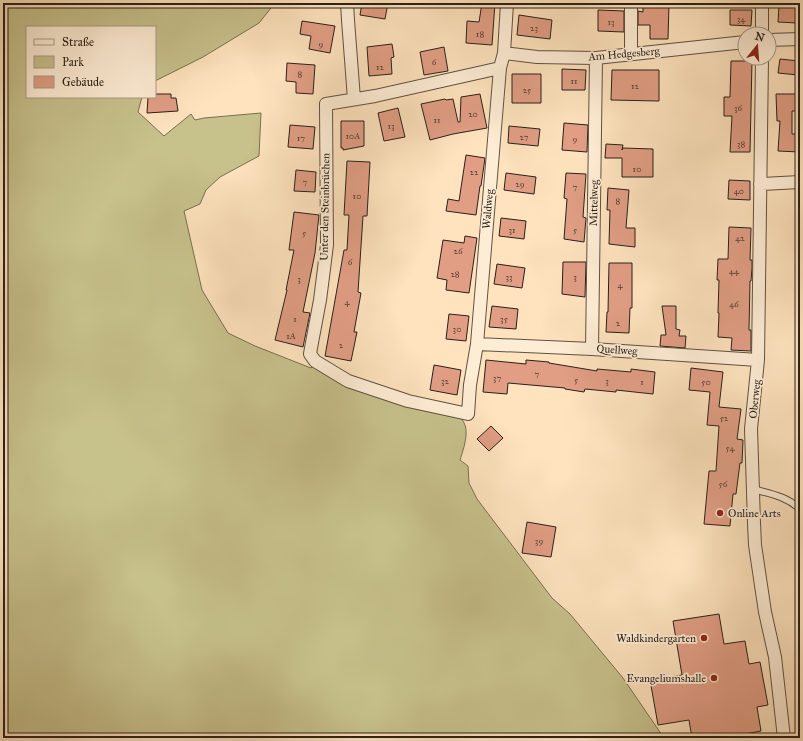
<svg xmlns="http://www.w3.org/2000/svg" width="803" height="741" font-family="'IM FELL Great Primer',serif">
<style>
.green{fill:#c7c18c;stroke:#787052}
.building{fill:#e19e85;stroke:#292018}
.lines{fill:none;stroke-linecap:round;stroke-linejoin:round}
.lane-casing{stroke:#5e5142;stroke-width:8}
.street-casing{stroke:#5e5142;stroke-width:14}
.lane{stroke:#feedd5;stroke-width:6}
.street{stroke:#feedd5;stroke-width:12}
.poi-dot{fill:#8f2418;stroke:#feedd5;stroke-width:1.5}
.labels{text-anchor:middle;dominant-baseline:central;stroke-width:3.5;stroke-linejoin:round;paint-order:stroke}
.number-label{font-size:9px;fill:#574033}
.street-label{font-size:11px;fill:#292018;stroke:#feedd5}
.poi-label{font-size:11px;fill:#292018;stroke:#feedd5;text-anchor:end}
</style>
<rect width="100%" height="100%" fill="#fee3be"/>
<filter id="stains"><feTurbulence type="fractalNoise" baseFrequency=".005" numOctaves="4"/><feColorMatrix values="0 0 0 0 .2 0 0 0 0 .09 0 0 0 0 .02 0 0 0 .5 -.17"/></filter>
<radialGradient id="worn" r=".72"><stop offset=".6" stop-color="#630" stop-opacity="0"/><stop offset="1" stop-color="#630" stop-opacity=".3"/></radialGradient>
<!-- green -->
<path class="green" d="M3 3H275L259 23 203 57 155 81V27H27V97H142L138 112 164 136 191 114 195 120 204 118 261 113 259 156 220 177 206 190 200 204 184 211 202 290 228 333 255 346 311 368 314 364 459 417C472 426 464 447 460 460L468 466 469 483 477 499 552 598 570 614 623 678 664 738H3Z"/>
<!-- building -->
<path class="building" d="M362 3H388L385 19 360 15Z
M482 3H495L492 45 466 43 467 21 479 22Z
M643 4H669L668 39H650V25H638V11L643 12Z
M779 5 798 6 797 23 778 22Z
M598 10 624 11V32L598 31Z
M730 10H752L751 26 730 25Z
M519 15 552 20 550 39 517 35Z
M302 21 335 26 330 53 309 49 311 36 300 34Z
M392 44 394 57 391 58 392 74 369 76 367 47Z
M444 47 448 71 424 75 420 52Z
M780 59 799 61 798 75 778 73Z
M731 61H752L750 152H730L732 116H724V97H730Z
M287 63 315 65 313 94 296 93V82L286 81Z
M562 69 586 70 585 90H562Z
M612 70H659V101L611 100Z
M512 74H541V103H512Z
M155 94H171V98H176L178 111 147 113 148 97H155Z
M480 94 487 128 453 134 430 140 421 104 445 99 446 100 453 99 458 122H460L461 97Z
M776 94H798V111H792V134H800V152L778 151 780 121H777Z
M398 108 405 137 384 141 378 113Z
M341 121H364V146L343 150V148H341Z
M564 123 588 125 587 152 562 150Z
M290 125 315 127 313 149 288 147Z
M509 126 540 129 538 146 508 143Z
M606 144 623 145 622 150 623 148 653 149V177H622V158H605Z
M466 155 485 158 481 186H480L476 215 446 211 448 199 459 201Z
M347 161 370 162 367 216H363L358 292 361 293 354 332H357L351 361 325 356 344 250H347L349 215H344Z
M296 170 316 172 315 192 294 191Z
M506 173 536 177 534 194 504 190Z
M566 173 586 174 583 217 586 218 584 242 564 239 567 199 564 198Z
M729 180 750 181V200L728 199Z
M608 188 629 190 626 228H635V247L609 244 610 210H607Z
M294 212 319 215 315 253 303 312 310 313 303 347 275 340 287 290H286L294 250H289Z
M501 218 526 221 524 239 499 236Z
M729 227 751 228 750 260H752V268L751 281H750L749 330H751V351L731 350 732 338 718 337 719 313H718L719 280H717L718 259H728Z
M465 236 477 238 469 293 446 290 447 280 437 278 443 240 464 243Z
M563 262H586L585 297 562 294Z
M609 263H632V308H630L629 333 606 332 607 312H608Z
M497 264 525 268 522 288 494 284Z
M492 306 518 309 516 329 489 327Z
M662 306H676V329L680 330 679 336H686L685 348 660 346 661 335H666Z
M449 314 469 316 466 341 446 339Z
M486 360 526 364V360L549 362V363L597 371V369L631 372V369L655 372 653 394 616 390V392L585 389 584 392 565 389V388L508 383 507 394 483 392Z
M434 365 461 370 457 395 430 390Z
M691 368 723 372 719 407 741 409 737 439 743 440 742 463H740L736 494H733L730 526 704 524 709 471H716L719 426 707 425 710 392 689 390Z
M491 426 503 438 489 451 477 439Z
M527 522 556 527 551 557 522 553Z
M719 614 724 644 745 641 749 664 760 662 768 705 757 707 761 731 740 735V738H692L689 720 658 725 650 680 682 675 673 621Z"/>
<g class="lines">
<!-- lane casing -->
<g class="lane-casing">
<path id="lane" d="M753 489C771 494 786 496 800 509"/>
</g>
<!-- street casing -->
<g class="street-casing">
<path id="street" d="M347 3 348 20 354 99
M762 3V34
M769 40 800 39
M504 53 537 57 596 58 745 42
M631 54V3
M762 58 758 360 751 429 754 523 755 545 765 612 775 657 784 738
M500 68 375 96 326 104 327 245 320 300 311 348 310 354 315 361 348 381 408 401 468 414 470 385 477 344 500 68 504 53 507 3
M760 184 800 182
M477 344 592 349 758 360
M592 349 596 58"/>
</g>
<!-- lane -->
<use href="#lane" class="lane"/>
<!-- street -->
<use href="#street" class="street"/>
</g>
<!-- markers -->
<g class="poi-dot">
<circle cx="720" cy="513" r="4"/>
<circle cx="704" cy="638" r="4"/>
<circle cx="714" cy="678" r="4"/>
</g>
<g class="labels">
<!-- number labels -->
<g class="number-label">
<text x="741" y="18">34</text>
<text x="611" y="21">13</text>
<text x="534" y="27">23</text>
<text x="480" y="33">18</text>
<text x="321" y="43">9</text>
<text x="434" y="61">6</text>
<text x="380" y="66">12</text>
<text x="300" y="73">8</text>
<text x="574" y="80">11</text>
<text x="635" y="85">12</text>
<text x="527" y="89">25</text>
<text x="738" y="107">36</text>
<text x="473" y="113">20</text>
<text x="437" y="119">11</text>
<text x="391" y="125">13</text>
<text x="353" y="135">10A</text>
<text x="524" y="136">27</text>
<text x="301" y="137">17</text>
<text x="575" y="138">9</text>
<text x="741" y="143">38</text>
<text x="637" y="168">10</text>
<text x="474" y="171">22</text>
<text x="305" y="181">7</text>
<text x="520" y="183">29</text>
<text x="575" y="186">7</text>
<text x="739" y="190">40</text>
<text x="357" y="195">10</text>
<text x="618" y="200">8</text>
<text x="512" y="229">31</text>
<text x="575" y="229">5</text>
<text x="304" y="232">5</text>
<text x="740" y="237">42</text>
<text x="458" y="250">26</text>
<text x="350" y="261">6</text>
<text x="734" y="270">44</text>
<text x="455" y="273">28</text>
<text x="509" y="276">33</text>
<text x="575" y="276">3</text>
<text x="299" y="278">3</text>
<text x="620" y="284">4</text>
<text x="347" y="301">4</text>
<text x="734" y="303">46</text>
<text x="295" y="318">1</text>
<text x="504" y="318">35</text>
<text x="618" y="322">2</text>
<text x="457" y="328">30</text>
<text x="291" y="335">1A</text>
<text x="341" y="344">2</text>
<text x="537" y="373">7</text>
<text x="497" y="377">37</text>
<text x="576" y="379">5</text>
<text x="445" y="380">32</text>
<text x="607" y="380">3</text>
<text x="642" y="381">1</text>
<text x="706" y="381">50</text>
<text x="724" y="417">52</text>
<text x="730" y="447">54</text>
<text x="723" y="483">56</text>
<text x="539" y="540">39</text>
</g>
<!-- street labels -->
<g class="street-label">
<text transform="translate(624 54) rotate(-5)">Am Hedgesberg</text>
<text transform="translate(594 203) rotate(-89)">Mittelweg</text>
<text transform="translate(325 207) rotate(-89)">Unter den Steinbrüchen</text>
<text transform="translate(488 209) rotate(-85)">Waldweg</text>
<text transform="translate(617 350) rotate(4)">Quellweg</text>
<text transform="translate(755 399) rotate(-84)">Oberweg</text>
</g>
<!-- poi labels -->
<g class="poi-label">
<text x="728" y="513" text-anchor="start">Online Arts</text>
<text x="696" y="638">Waldkindergarten</text>
<text x="706" y="678">Evangeliumshalle</text>
</g>
</g>
<!-- margin -->
<rect width="803" height="741" fill="none" stroke="#fee3be" stroke-width="16"/>
<rect x="4" y="4" width="795" height="733" fill="none" stroke="#292018" stroke-width="2"/>
<rect x="8" y="8" width="787" height="725" fill="none" stroke="#292018"/>
<!-- legend -->
<rect x="26" y="26" width="130" height="72" fill="#feedd5" stroke="#a99b89"/>
<rect x="34" y="39" width="20" height="6" fill="#feedd5" stroke="#a99b89"/>
<text x="62" y="46" font-size="12" fill="#292018">Straße</text>
<rect x="34" y="56" width="20" height="12" fill="#c7c18c" stroke="#a99b89"/>
<text x="62" y="66" font-size="12" fill="#292018">Park</text>
<rect x="34" y="76" width="20" height="12" fill="#e19e85" stroke="#a99b89"/>
<text x="62" y="86" font-size="12" fill="#292018">Gebäude</text>
<!-- north arrow -->
<g transform="translate(757 46) rotate(17)"><circle r="19" fill="#feedd5" stroke="#a99b89"/>
<path d="M0-3L7 15L0 10L-7 15Z" fill="#8f2418"/>
<text y="-6" font-size="11" font-weight="bold" text-anchor="middle" fill="#292018">N</text>
</g>
<rect width="100%" height="100%" filter="url(#stains)"/>
<rect width="100%" height="100%" fill="url(#worn)"/>
</svg>
